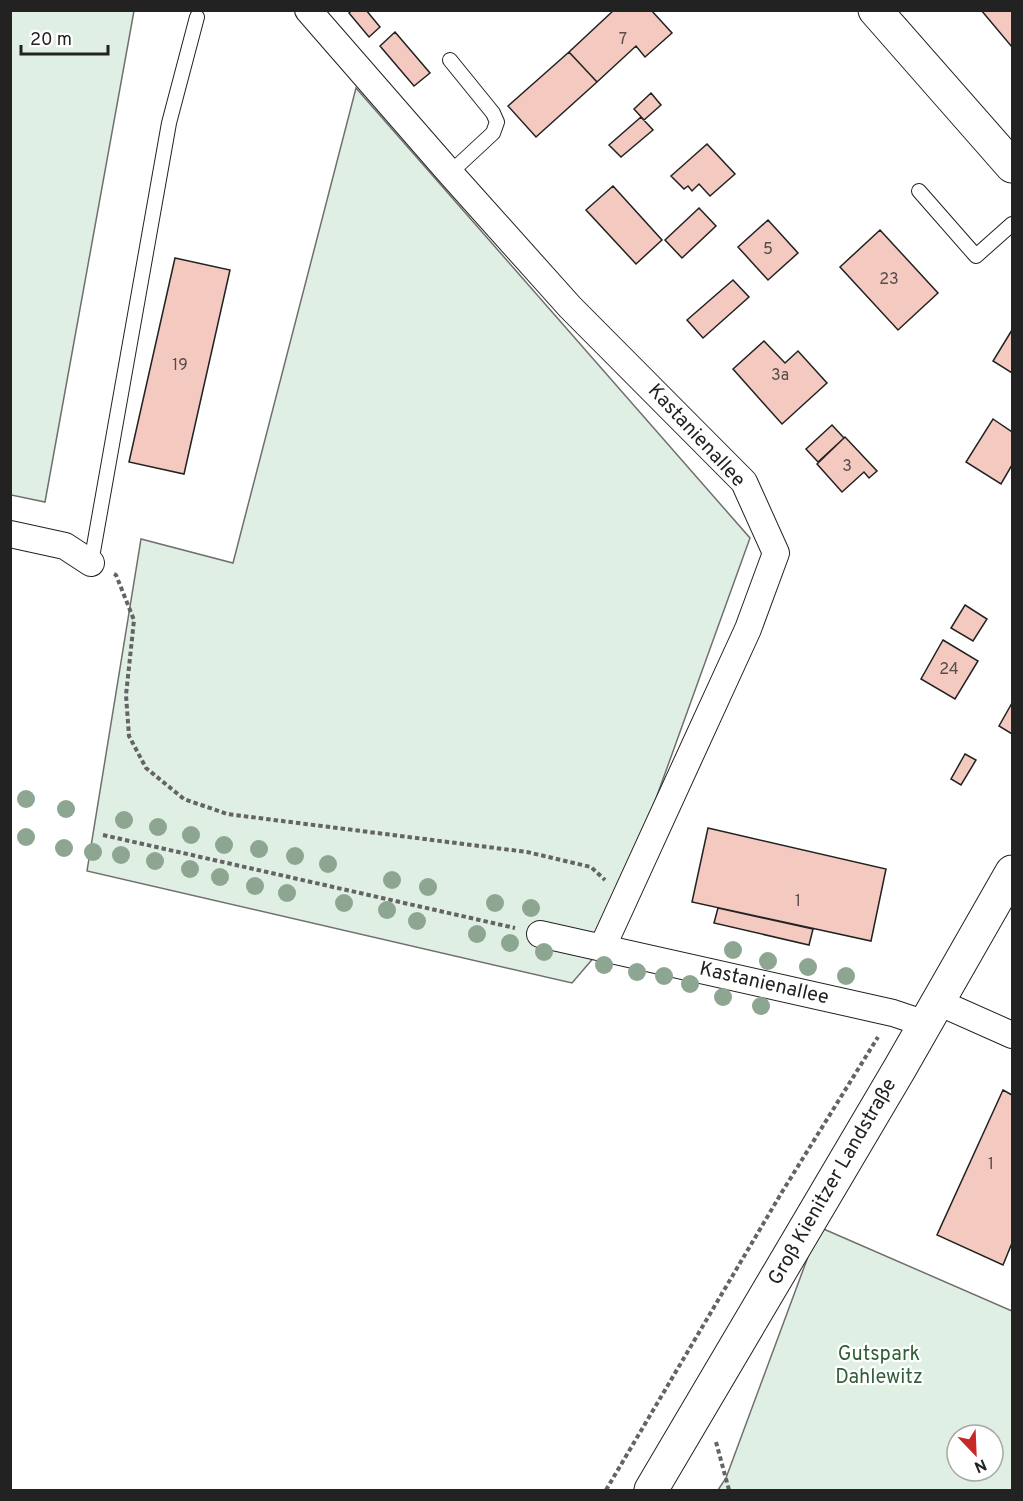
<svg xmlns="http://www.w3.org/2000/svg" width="1023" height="1501" font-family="Overpass,sans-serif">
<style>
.green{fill:#e0efe3;stroke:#6f6f6f;stroke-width:1.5;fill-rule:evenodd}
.building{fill:#f3c9c0;stroke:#222;stroke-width:1.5}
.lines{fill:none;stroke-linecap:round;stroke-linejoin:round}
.service-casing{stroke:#222;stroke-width:16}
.minor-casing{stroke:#222;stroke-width:28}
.secondary-casing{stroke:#222;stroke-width:35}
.path{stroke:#646464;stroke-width:4;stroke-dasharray:4.5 3;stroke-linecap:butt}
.service{stroke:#fff;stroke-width:14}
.minor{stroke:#fff;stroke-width:26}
.secondary{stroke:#fff;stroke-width:33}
.tree{fill:#8da692}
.labels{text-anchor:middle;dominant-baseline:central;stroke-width:4.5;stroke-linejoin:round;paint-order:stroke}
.number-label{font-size:16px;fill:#564c4a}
.street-label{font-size:20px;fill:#222;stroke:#fff}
.park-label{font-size:20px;fill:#2f5e38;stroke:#fff}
</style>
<rect width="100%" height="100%" fill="#fff"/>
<!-- green -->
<path class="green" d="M10 11H134L45 502 11 495Z
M356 88 750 538 602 948 572 983 87 871 141 539 233 563Z
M819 1227 1012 1311V1490H718L726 1478ZM957 1435H993V1471H957Z"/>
<!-- building -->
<path class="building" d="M352 10H366L380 27 369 37 349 13Z
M614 10H651L672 33 645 57 636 46 597 82 569 52Z
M981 10H1012V47Z
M395 32 430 73 414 86 380 46Z
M569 52 597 82 536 137 508 106Z
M651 93 661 105 644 120 634 109Z
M641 117 653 130 621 157 609 145Z
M707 144 735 174 710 196 699 184 692 191 688 186 684 189 671 176Z
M613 186 662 240 636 264 586 210Z
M699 208 716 226 682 258 665 240Z
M768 220 798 253 768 280 738 247Z
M880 230 938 293 898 330 840 267Z
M175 258 230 270 184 474 129 462Z
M733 280 749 297 703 338 687 320Z
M1012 330V373L993 361Z
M764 341 785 363 798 351 827 383 782 424 733 369Z
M993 419 1012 432V465L1001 484 966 462Z
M832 425 844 438 818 462 806 449Z
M845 437 877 471 869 478 864 472 842 492 817 464Z
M965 605 987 619 973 641 951 628Z
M943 640 978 661 955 699 921 679Z
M1012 703V734L999 726Z
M965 754 976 760 961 785 951 779Z
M708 828 886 869 871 941 692 902Z
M718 908 813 929 809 945 714 923Z
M1003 1090 1012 1095V1243L1003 1265 937 1235Z"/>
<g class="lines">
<!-- service casing -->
<g class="service-casing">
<path id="service" d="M450 60 493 113 497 122 493 133 450 173
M919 191 976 256 1012 224
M91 563 169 123 197 17"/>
</g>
<!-- minor casing -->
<g class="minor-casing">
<path id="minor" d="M308 10 450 173 570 307 744 482 776 553 748 629 602 948
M10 534 65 546 91 563
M540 934 893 1013 926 1024
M938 1002 1012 1035"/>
</g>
<!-- secondary casing -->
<g class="secondary-casing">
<path id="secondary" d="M875 10 1012 166
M651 1490 900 1068 1012 872"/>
</g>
<!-- path -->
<path class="path" d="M114 574 116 575 134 620 126 695 129 736 146 768 184 799 227 814 527 852 591 867 605 880
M103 835 515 928
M716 1442 729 1490
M606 1490 782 1192 878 1037"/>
<!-- service -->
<use href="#service" class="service"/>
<!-- minor -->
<use href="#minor" class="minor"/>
<!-- secondary -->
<use href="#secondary" class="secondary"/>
</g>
<!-- trees -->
<g class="tree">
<circle cx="26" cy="799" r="9"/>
<circle cx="66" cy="809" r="9"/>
<circle cx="124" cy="820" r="9"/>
<circle cx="158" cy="827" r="9"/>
<circle cx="191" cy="835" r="9"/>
<circle cx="26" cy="837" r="9"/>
<circle cx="224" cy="845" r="9"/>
<circle cx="64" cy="848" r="9"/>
<circle cx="259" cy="849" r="9"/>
<circle cx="93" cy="852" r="9"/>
<circle cx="121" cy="855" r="9"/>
<circle cx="295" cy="856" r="9"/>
<circle cx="155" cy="861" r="9"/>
<circle cx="328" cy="864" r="9"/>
<circle cx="190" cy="869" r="9"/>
<circle cx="220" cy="877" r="9"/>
<circle cx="392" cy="880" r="9"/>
<circle cx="255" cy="886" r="9"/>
<circle cx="428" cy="887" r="9"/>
<circle cx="287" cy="893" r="9"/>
<circle cx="344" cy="903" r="9"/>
<circle cx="495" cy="903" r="9"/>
<circle cx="531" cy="908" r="9"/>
<circle cx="387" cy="910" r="9"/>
<circle cx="417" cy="921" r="9"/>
<circle cx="477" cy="934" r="9"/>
<circle cx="510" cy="943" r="9"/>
<circle cx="733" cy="950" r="9"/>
<circle cx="544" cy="952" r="9"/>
<circle cx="768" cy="961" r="9"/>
<circle cx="604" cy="965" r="9"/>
<circle cx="808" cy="967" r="9"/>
<circle cx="637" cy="972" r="9"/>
<circle cx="664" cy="976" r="9"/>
<circle cx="846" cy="976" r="9"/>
<circle cx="690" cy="984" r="9"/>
<circle cx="723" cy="997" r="9"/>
<circle cx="761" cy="1006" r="9"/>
</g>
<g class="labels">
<!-- number labels -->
<g class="number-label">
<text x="623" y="40">7</text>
<text x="768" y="250">5</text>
<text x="889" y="280">23</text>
<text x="180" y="366">19</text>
<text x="780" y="376">3a</text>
<text x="847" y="467">3</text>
<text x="949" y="670">24</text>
<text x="798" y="902">1</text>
<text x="991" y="1165">1</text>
</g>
<!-- street labels -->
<g class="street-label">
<text transform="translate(696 436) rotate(47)">Kastanienallee</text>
<text transform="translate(764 984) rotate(13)">Kastanienallee</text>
<text transform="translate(833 1182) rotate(-60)">Groß Kienitzer Landstraße</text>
</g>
<!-- park labels -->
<g class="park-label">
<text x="879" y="1355">Gutspark<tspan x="879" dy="23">Dahlewitz</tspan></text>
</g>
</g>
<!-- border -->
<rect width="1023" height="1501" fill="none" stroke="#222222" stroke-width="24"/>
<!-- north arrow -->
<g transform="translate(975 1453) rotate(157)"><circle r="28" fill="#ffffff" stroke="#a7a7a7" stroke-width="1.5"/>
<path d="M0-4.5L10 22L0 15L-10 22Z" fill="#c62828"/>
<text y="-9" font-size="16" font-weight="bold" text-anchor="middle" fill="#222222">N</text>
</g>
<!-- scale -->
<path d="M21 45v9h87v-9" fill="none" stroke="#222222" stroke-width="3"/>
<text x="30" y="45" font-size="18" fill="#222222" stroke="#ffffff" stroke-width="4.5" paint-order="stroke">20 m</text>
</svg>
